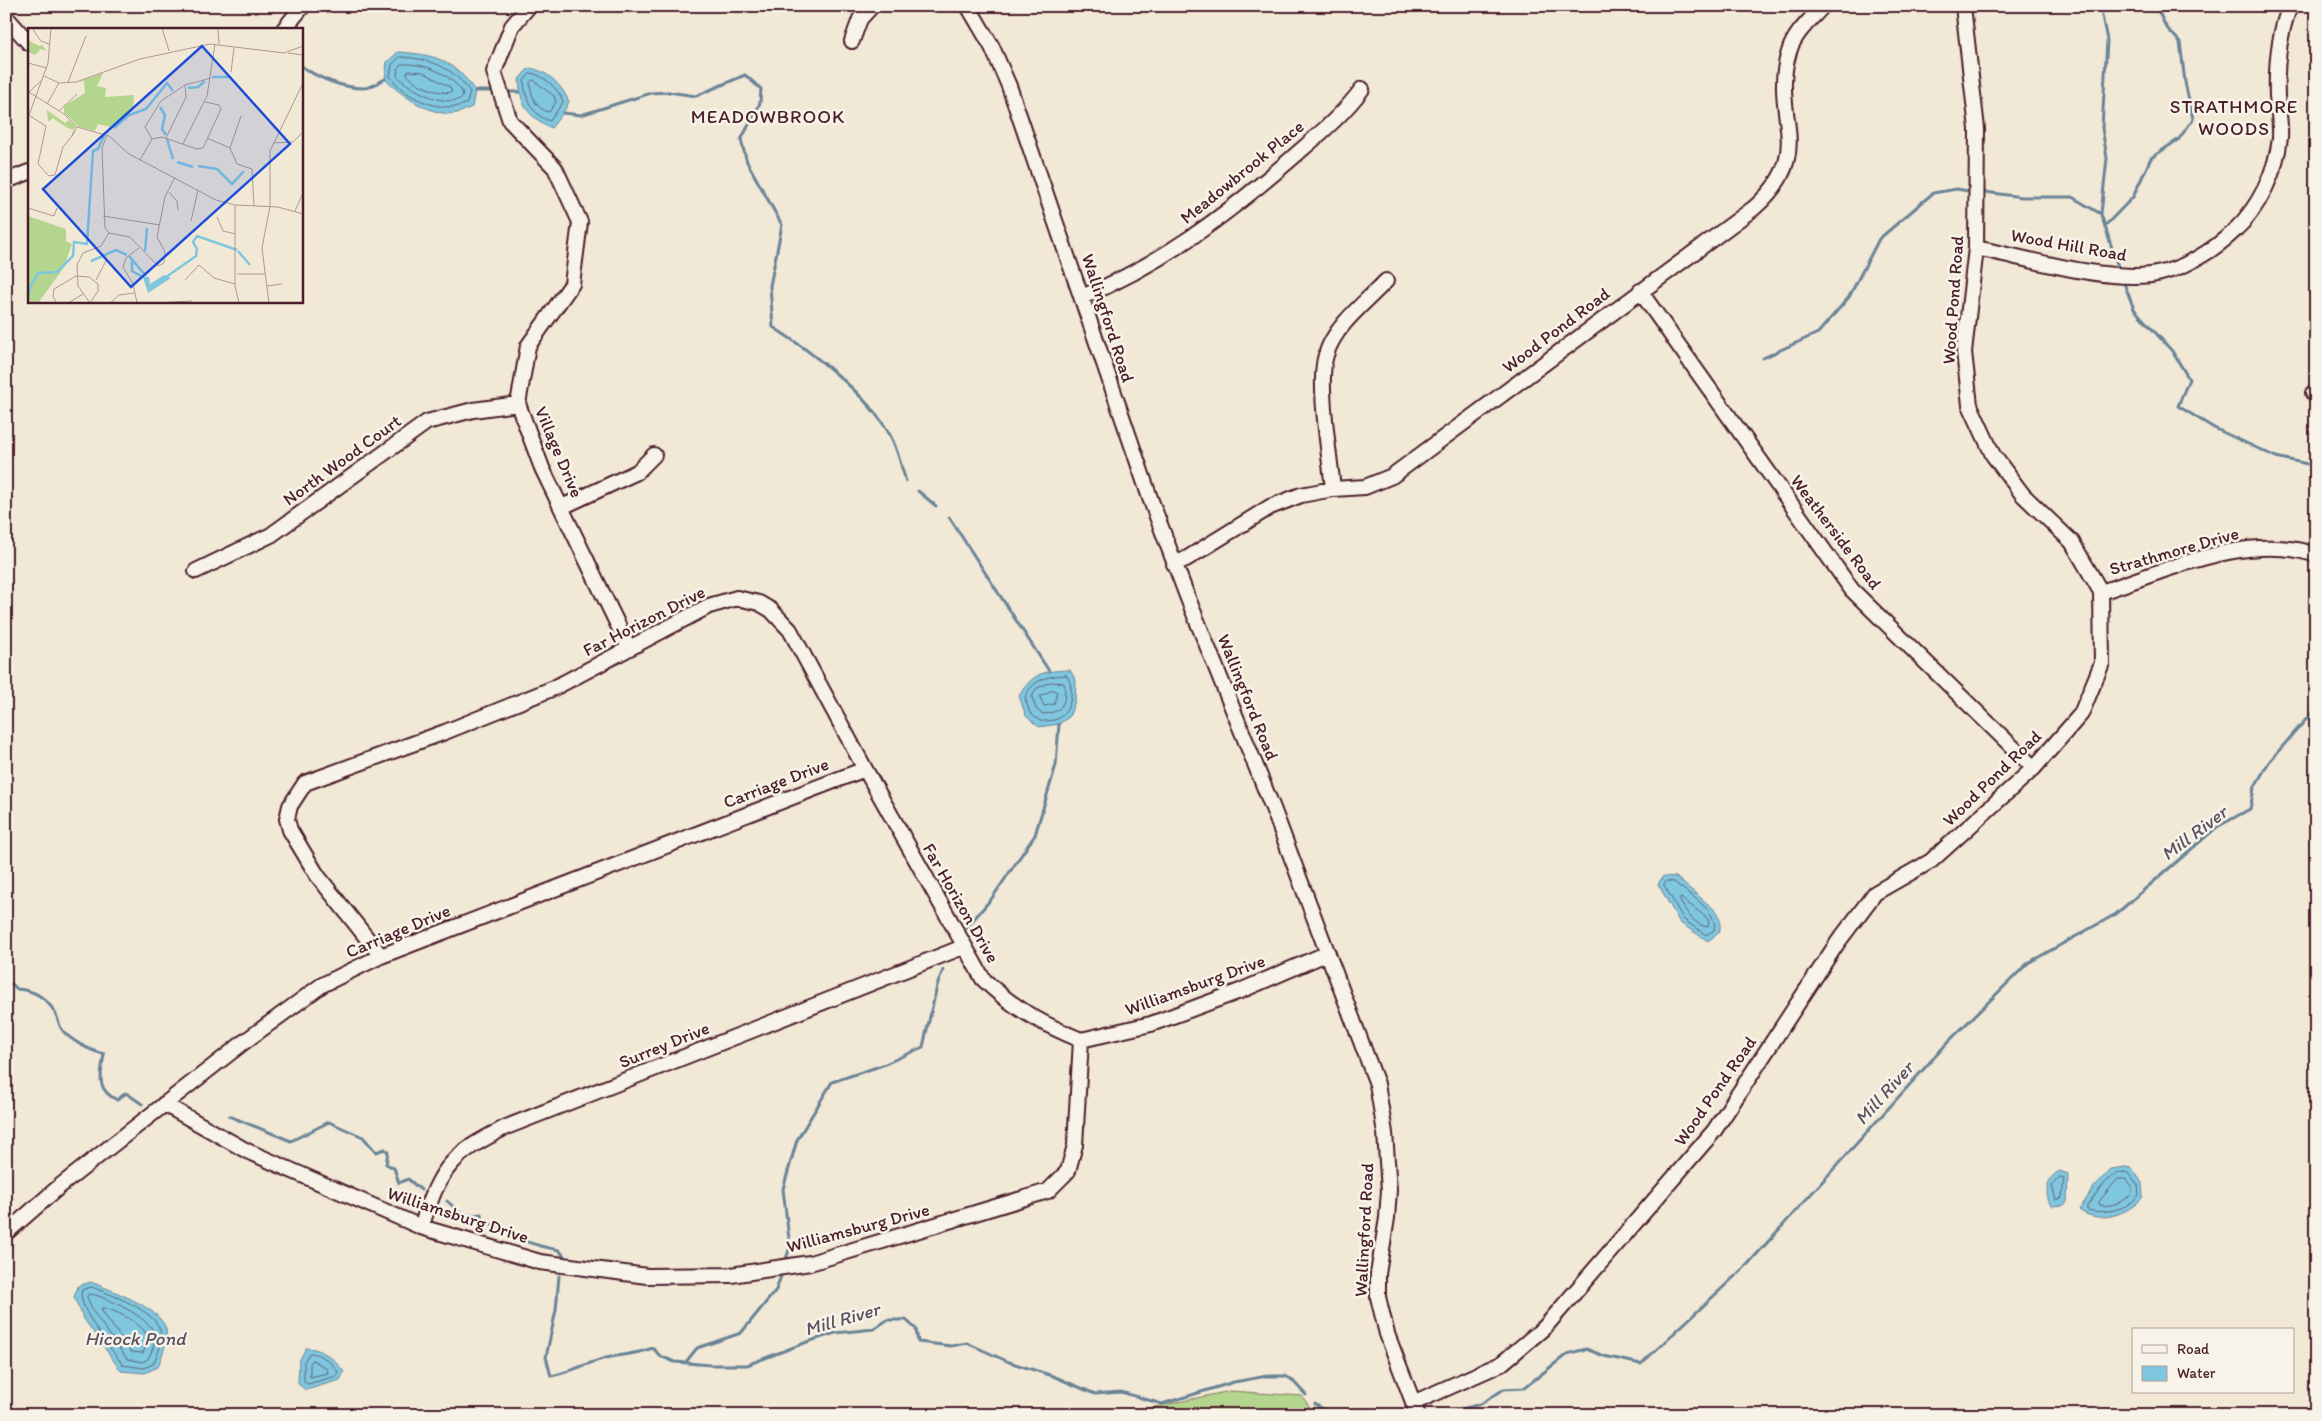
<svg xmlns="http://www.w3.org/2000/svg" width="2322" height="1421" font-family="Itim,sans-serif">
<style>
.green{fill:#b4d58e;stroke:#7f7a5c}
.water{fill:#7ec7df;stroke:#698497}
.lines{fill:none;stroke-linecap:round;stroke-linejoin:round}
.shore{stroke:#5f6273;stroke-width:1}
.stream{stroke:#698497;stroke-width:3}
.minor-casing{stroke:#4a1f2b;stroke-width:18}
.minor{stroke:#f7f3e8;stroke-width:14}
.labels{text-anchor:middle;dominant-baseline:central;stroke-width:5;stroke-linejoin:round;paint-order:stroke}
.street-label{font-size:18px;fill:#4a1f2b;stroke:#f7f3e8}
.neighbourhood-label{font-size:19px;letter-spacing:1px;fill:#4a1f2b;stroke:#f7f3e8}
.water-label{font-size:19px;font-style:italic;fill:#5a5161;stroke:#f7f3e8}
.inset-river{fill:none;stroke:#7ec7df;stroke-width:2.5}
.inset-road{fill:none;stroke:#af9892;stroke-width:1}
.view{fill:#1d4ed8;fill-opacity:0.15;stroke:#1d4ed8;stroke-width:2.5}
.inset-edge{fill:none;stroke:#4a1f2b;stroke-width:2.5}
</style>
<rect width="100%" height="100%" fill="#f2e8d6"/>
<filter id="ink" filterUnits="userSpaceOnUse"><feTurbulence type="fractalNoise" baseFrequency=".02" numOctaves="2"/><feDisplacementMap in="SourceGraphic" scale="10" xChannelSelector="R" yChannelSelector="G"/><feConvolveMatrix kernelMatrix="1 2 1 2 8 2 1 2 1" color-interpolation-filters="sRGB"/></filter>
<g filter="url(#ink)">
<!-- green -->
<path class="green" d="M1230 1391 1302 1396 1315 1415H1117Z"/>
<!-- water -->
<path class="water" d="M398 52C434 54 455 60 475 91L472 107C467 109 462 112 457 113 434 118 400 95 385 79L387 62Z
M529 68C547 70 562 85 569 102L563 113 551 128C526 114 521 107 519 79Z
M1070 670 1076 681 1075 701 1069 717 1059 724 1039 727 1026 716 1019 696C1033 672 1044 671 1070 670Z
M1663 876 1676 877 1715 910 1720 919V932L1708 941 1680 923 1658 884Z
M2125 1167 2132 1168 2142 1183 2143 1197C2129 1214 2099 1225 2079 1210L2094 1187 2111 1169Z
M2060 1171 2068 1174 2067 1202 2064 1205 2051 1206C2044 1194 2046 1177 2060 1171Z
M91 1282C110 1290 160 1307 166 1329 168 1342 162 1355 158 1367L145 1373 121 1371 84 1319 74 1297 78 1286Z
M306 1348C322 1348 335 1359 344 1372L340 1380 306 1390 298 1384 299 1361Z"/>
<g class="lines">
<!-- shore -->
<path class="shore" d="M400 57C428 58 454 67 470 92L467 103C444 115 404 98 390 76L392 65Z
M402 64C425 63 450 73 463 93L462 98C444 108 410 89 397 76L398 68Z
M409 71 423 72 450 87 452 92C440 95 414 85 407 74Z
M531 73C544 75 560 90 563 102L550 121C532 115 525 99 524 81Z
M533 80 554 96 556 102 549 112C536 110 531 95 530 83Z
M1066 675C1075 685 1072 711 1059 718 1054 721 1046 721 1040 721L1030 713 1025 698C1032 679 1048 676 1066 675Z
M1051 682 1064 683C1067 702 1063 713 1042 714L1036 709 1032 697 1036 689Z
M1053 690 1057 692 1054 704 1044 706 1040 697Z
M1667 881 1674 882C1688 894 1719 911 1714 930L1706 935 1684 920 1664 885Z
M1681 898 1706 917 1709 922 1708 927C1695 926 1686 912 1680 901Z
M2124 1172 2129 1173 2138 1185 2139 1195C2127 1210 2106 1214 2087 1210V1206C2097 1194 2107 1174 2124 1172Z
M2060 1177 2064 1179 2062 1198 2056 1200 2052 1186Z
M2118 1179H2126L2132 1188V1193C2125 1202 2111 1207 2100 1205L2099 1202Z
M92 1287C110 1295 154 1309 160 1330 164 1340 158 1354 153 1364L144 1368 123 1365C113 1351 75 1306 82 1290Z
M89 1294C102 1294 150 1318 154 1333 157 1341 152 1351 148 1359L142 1362 127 1359 94 1313 87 1297Z
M102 1308C112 1308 143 1324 146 1334 149 1340 145 1348 143 1353L131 1352 102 1311Z
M310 1353C320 1353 333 1363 338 1372L336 1376 308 1384 304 1382V1362Z
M313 1360 327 1369 328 1373 310 1377V1364Z"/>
<!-- stream -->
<path class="stream" d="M2104 6 2101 11 2107 40 2102 128 2107 158 2101 214 2118 267
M301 66C318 78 342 88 364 88 370 88 379 82 385 79
M475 91H492
M509 92H520
M563 113 581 115 651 93 669 92 696 96 745 75 761 89 760 103 741 140 747 162 782 225 770 286 773 327C812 352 870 396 891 437 898 450 901 467 906 481
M1985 192 2022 197H2072L2101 214
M2105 226 2133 197 2151 158 2179 139 2193 119 2185 82 2180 42 2166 27 2156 6
M2124 283 2134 309 2172 351 2189 379 2178 406 2214 428 2276 457 2316 466
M1763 358 1818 333 1849 297 1879 239 1933 193 1957 189 1968 191
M918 491 936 506
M949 517 1049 671
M962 933 992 898 1035 835 1056 765 1059 724
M12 984 17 989C34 990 47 998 55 1013 58 1017 58 1023 61 1028 68 1040 91 1051 104 1054 101 1075 95 1089 117 1100L126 1093 142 1104
M229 1116 291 1141 329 1122 363 1137 376 1152 385 1149 388 1152 386 1164 394 1168 399 1183 408 1179 421 1190
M447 1201 464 1216 481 1214 484 1224H494C510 1239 538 1246 559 1250L564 1256
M786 1259 790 1247 783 1189 797 1140 832 1082 883 1065 923 1047 937 986 943 970
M559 1276 556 1310 546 1357 551 1376C572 1372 590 1361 611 1357 628 1354 636 1354 653 1348L660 1356 675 1362 711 1365H747L807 1342 835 1333 874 1329 887 1320H906L916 1329 918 1342 951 1346 967 1343 1009 1362 1053 1376 1095 1394 1121 1392 1162 1404 1234 1382 1267 1376H1285L1291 1379 1306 1395
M685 1363 697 1348 741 1333 776 1290 781 1276
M1315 1404 1331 1415
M1439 1415 1481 1404 1504 1389 1524 1388 1567 1354 1586 1349 1604 1356 1641 1364 1748 1264 1949 1041 2028 963 2116 914 2217 827 2250 809 2254 788 2269 762 2316 708"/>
<!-- minor casing -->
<g class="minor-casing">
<path id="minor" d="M529 6 512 26 494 72 510 121 555 168 580 222 572 284 528 346 518 404 542 468 629 648
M968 6 992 47 1009 86 1150 498 1187 596 1274 811 1377 1084 1385 1133 1389 1190 1387 1218 1378 1274V1297L1387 1334 1418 1415
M6 17 29 43
M284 29 303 6
M852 41 860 19 872 6
M6 181 29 172
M1976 248C2026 258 2102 281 2151 275 2181 271 2213 251 2234 231 2259 208 2276 172 2280 138 2281 124 2278 109 2277 96 2276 68 2279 33 2290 6
M1640 291 1852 590 2034 768
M1082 297C1162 264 1226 215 1291 159 1317 136 1342 116 1362 89
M2313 393 2316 391
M1333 489C1330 458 1317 382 1326 355 1334 326 1366 302 1386 281
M562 507 637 472 654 455
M1174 564 1186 559 1270 507 1301 495 1333 489 1365 487 1392 476 1754 208C1819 151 1769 116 1789 52 1794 34 1810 20 1823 6
M196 571 271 535 427 422 473 410 518 404
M2101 592C2167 571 2248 531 2316 555
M381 956 317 875 290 830 287 819 290 806 305 783 445 732 554 688 709 606 737 598 759 603 771 610 790 630 865 769 983 979C1013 1008 1042 1024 1081 1040
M1081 1040 1151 1024 1240 991 1328 953
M164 1104 247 1151 421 1227 540 1262 647 1276 731 1275 810 1263 1048 1191 1068 1171 1075 1145 1081 1040
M421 1227C429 1205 436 1180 452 1163 466 1147 486 1138 504 1128L963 947
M6 1233 60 1186 244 1042 322 985 381 956 865 769
M1413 1403 1501 1364 1545 1327 1714 1131 1838 942 1875 893 1931 861 2034 768 2081 714 2102 663 2101 592 2072 542 2023 495 1993 455 1970 405 1964 352 1976 248 1977 129 1963 6"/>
</g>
<!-- minor -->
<use href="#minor" class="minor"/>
</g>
</g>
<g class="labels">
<!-- street labels -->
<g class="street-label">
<text transform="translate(1242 172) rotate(-39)">Meadowbrook Place</text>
<text transform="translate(2069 245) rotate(10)">Wood Hill Road</text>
<text transform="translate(1953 300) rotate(-86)">Wood Pond Road</text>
<text transform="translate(1108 318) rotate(72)">Wallingford Road</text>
<text transform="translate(1556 330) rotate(-37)">Wood Pond Road</text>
<text transform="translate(559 452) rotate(67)">Village Drive</text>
<text transform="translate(342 460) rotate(-36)">North Wood Court</text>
<text transform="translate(1836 532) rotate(53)">Weatherside Road</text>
<text transform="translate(2174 551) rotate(-16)">Strathmore Drive</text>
<text transform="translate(644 621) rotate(-27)">Far Horizon Drive</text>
<text transform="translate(1248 697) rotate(68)">Wallingford Road</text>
<text transform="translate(1992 778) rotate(-44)">Wood Pond Road</text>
<text transform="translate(776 783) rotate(-21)">Carriage Drive</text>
<text transform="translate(961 903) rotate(60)">Far Horizon Drive</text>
<text transform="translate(398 931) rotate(-23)">Carriage Drive</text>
<text transform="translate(1195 985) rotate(-20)">Williamsburg Drive</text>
<text transform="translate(664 1045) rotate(-22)">Surrey Drive</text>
<text transform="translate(1715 1091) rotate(-55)">Wood Pond Road</text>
<text transform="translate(458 1215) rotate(18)">Williamsburg Drive</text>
<text transform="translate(858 1228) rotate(-15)">Williamsburg Drive</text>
<text transform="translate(1364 1230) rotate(-87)">Wallingford Road</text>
</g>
<!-- neighbourhood labels -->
<g class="neighbourhood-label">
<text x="2234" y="106">STRATHMORE<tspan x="2234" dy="22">WOODS</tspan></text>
<text x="768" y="116">MEADOWBROOK</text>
</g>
<!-- water labels -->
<g class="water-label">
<text transform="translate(2194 833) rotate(-37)">Mill River</text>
<text transform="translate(1884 1093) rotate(-48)">Mill River</text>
<text transform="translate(842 1319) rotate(-16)">Mill River</text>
<text x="135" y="1338">Hicock Pond</text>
</g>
</g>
<!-- overview -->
<g transform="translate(28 28)">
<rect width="275" height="275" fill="#f2e8d6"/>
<path d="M0 12 11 18 14 17 19 23 13 21 7 27 0 24ZM75 45 69 58 78 60 77 69 106 67 105 81 87 100 70 96 67 103 51 99 36 85V78L57 65 56 53 47 55ZM19 82 37 95 41 92 48 99 45 102 38 99 25 90 20 94ZM0 188 38 201V213L44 216 38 233 40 234 10 275H0Z" fill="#b4d58e"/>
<path d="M136 247 143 250 120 265 115 249H121L122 256Z" fill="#7ec7df"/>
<path class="inset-river" d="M184 49H201M160 60 170 59 177 53M132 79 137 87 134 101 138 107M86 100 101 87 118 81 139 55 145 63M139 111 145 131M149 134 165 139M170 138 189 141 204 156 216 143M117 223 119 200M210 223 222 237M101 228 118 248M104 231V243L115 249M63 233 88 222 99 227M138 249 168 228 169 221 165 214 169 208 209 222M0 270 2 259 10 245 29 244 45 228 46 214 59 216 65 123 70 121 76 108"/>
<path class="inset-road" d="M4 0 13 13 21 16M134 0 141 23M190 0 191 16M260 25 275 27M0 35 19 40M203 44 206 20M16 48 31 55 48 54 112 31 182 16 256 25 275 18M13 53 1 64 36 86 49 99 81 108 101 126 188 172 207 177 250 179 275 186M40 54 58 8M19 76 31 55M31 83 49 66M2 88 18 98 10 136 21 148 27 147 35 119 44 108M0 90 20 35 23 0M46 103 44 108 49 99M79 107 74 120 77 200 81 205 102 209 130 238 136 235 137 224 129 209 137 169 147 149M138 110 158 69 157 57M179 110 202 120 209 136 224 141 226 178M124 111 134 109 169 121 175 120 193 81 191 77 177 74M124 111 117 99 133 73 157 57 183 50M245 115 265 114 275 104M155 116 179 68 187 16M202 120 213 88M112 132 124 111M141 164 149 173 150 182M207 177V258L211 275M242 178V123L275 55M0 180 26 188 29 180M267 183 275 165M75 188 132 197M189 189 195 203 208 206M163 193 170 162M209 246H237M68 252 79 231M157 252 171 237 186 250 207 256M239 258 254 256M29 275 25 269 26 261 48 248 61 249 70 256V263L62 275M40 275 55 266M62 275 50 258 49 237 55 225 73 218 81 205M82 275 91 267 106 265M109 275 105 256 95 239 98 230 111 220M126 275 164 273M241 275 234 220 242 178"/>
<path class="view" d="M174 18 262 116 103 259 15 161Z"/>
<rect width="275" height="275" class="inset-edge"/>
</g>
<!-- margin -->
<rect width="2322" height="1421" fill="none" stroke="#f7f3e8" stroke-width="25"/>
<rect x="12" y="12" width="2297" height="1396" fill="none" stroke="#4a1f2b" stroke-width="2" filter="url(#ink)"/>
<!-- legend -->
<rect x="2132" y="1328" width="162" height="65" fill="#f7f3e8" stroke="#b29e9c"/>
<rect x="2142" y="1345" width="25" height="8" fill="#f7f3e8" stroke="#b29e9c"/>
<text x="2177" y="1354" font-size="15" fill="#4a1f2b">Road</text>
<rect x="2142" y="1366" width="25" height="15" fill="#7ec7df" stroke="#b29e9c"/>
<text x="2177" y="1378" font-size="15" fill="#4a1f2b">Water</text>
</svg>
